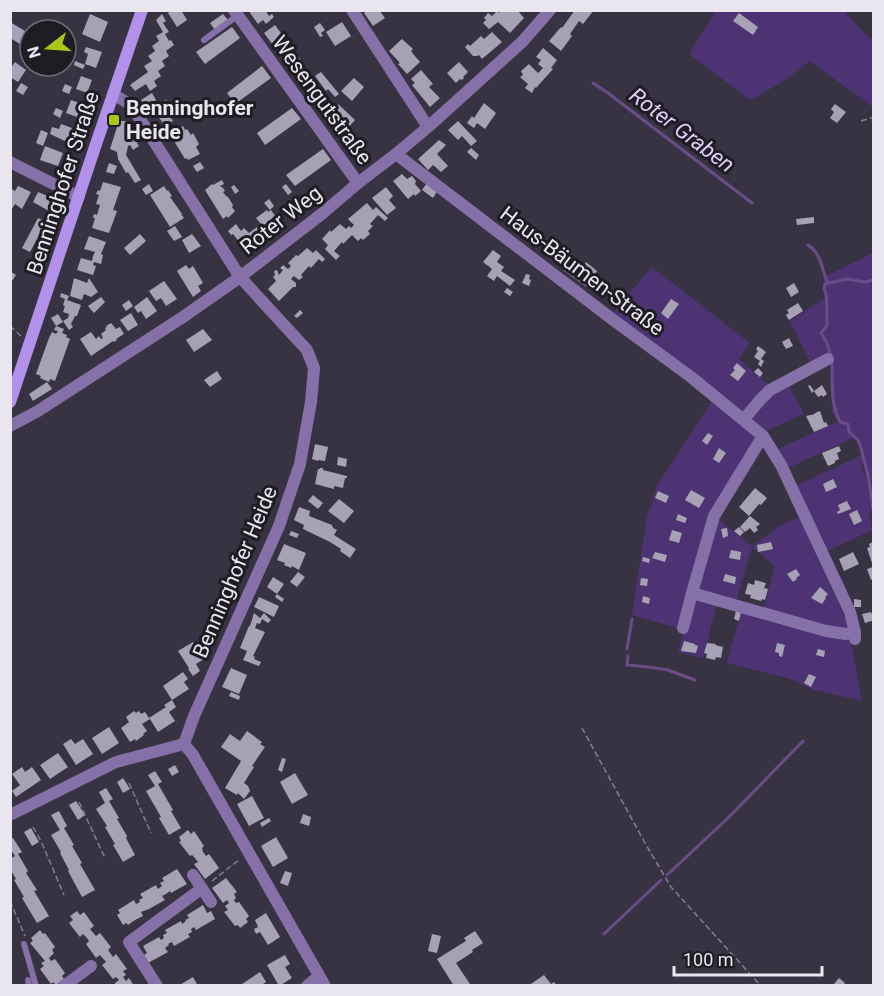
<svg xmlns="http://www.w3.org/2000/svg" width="884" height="996" font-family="Roboto,sans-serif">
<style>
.green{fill:#4d3373}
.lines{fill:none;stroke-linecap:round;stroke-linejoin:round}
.stream{stroke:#6a4d88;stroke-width:3}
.building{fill:#a7a1b5}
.path{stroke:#837f8d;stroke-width:1.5;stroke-dasharray:6 3;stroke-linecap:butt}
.service{stroke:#8571a8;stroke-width:6}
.minor{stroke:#8571a8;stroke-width:12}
.secondary{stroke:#b191e9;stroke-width:12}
.poi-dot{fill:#aac718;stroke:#1f1c24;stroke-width:2}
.labels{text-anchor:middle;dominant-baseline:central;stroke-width:6;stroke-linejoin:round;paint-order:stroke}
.street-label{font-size:21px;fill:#e9e6f0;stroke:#1f1c24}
.poi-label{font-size:21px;font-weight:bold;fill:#e9e6f0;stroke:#1f1c24;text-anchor:start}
.water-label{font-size:22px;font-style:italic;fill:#decffc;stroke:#1f1c24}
</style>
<rect width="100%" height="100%" fill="#383343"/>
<!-- green -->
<path class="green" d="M716 11H849L846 14 869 38 873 40V107L810 61 782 82 751 100 689 54Z
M873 253V506L863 461 862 464 863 473 866 476 871 509 869 514 872 530 817 556 847 622 862 701 814 690 791 679 727 663 742 609 762 614 775 566 752 547 736 603 718 599 703 658 678 652 684 630 632 615 647 517 658 484 718 392 611 315 652 267 750 343 739 359 769 385 788 383 804 414 754 436 755 445 716 517 752 546 780 526 808 513 796 486 862 455 861 446 853 438 788 468 778 449 836 422 842 425 832 412 830 363 811 364 790 321 825 298 824 277Z"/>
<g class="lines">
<!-- stream -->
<path class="stream" d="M593 83 608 93 752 203
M808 245C821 253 822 269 827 282
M830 353 827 343 821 333 827 326C826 313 829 299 824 288L825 284 846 279 866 282 874 279
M832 362C833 383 830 403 840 422L848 424 849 432 858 440 860 445 868 475 874 516
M627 649 632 619
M628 656 627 665 648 667 668 670 695 680
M667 875 728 818 803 741
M604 934 661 880"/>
</g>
<!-- building -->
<path class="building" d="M171 10H181L187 20 177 27 168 13Z
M248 10H265L269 16 272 14 274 17 266 24 263 20 258 24Z
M368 10H379L385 18 373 26 364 13Z
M501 10H517L524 18 510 33 498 22 489 29 483 23 486 20 484 18 488 13 492 16 497 11 499 13Z
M575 10H594L583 24 579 21 570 34 572 36 561 51 549 41 561 27 562 28Z
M739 13 758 27 753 35 733 21Z
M90 14 108 22 100 42 82 34Z
M162 14 166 21 163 23 169 32 165 34 169 41 171 40 174 45 166 51 169 56 162 61 165 66 158 71 161 76 154 81 157 86 150 91 146 84 135 91 130 85 148 72 144 66 152 61 148 56 155 51 152 46 159 41 156 36 163 32 156 20Z
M223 14 228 20 215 30 210 23Z
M10 22 30 34V43L27 48 10 38Z
M342 22 351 36 335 46 326 32Z
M320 23 325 30 321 33 323 36 320 37 314 27Z
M275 25 305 66 295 74 264 33Z
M232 27 240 38 205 64 196 52Z
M492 32 502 42 482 59 479 55 477 56H473L465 47 468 44 470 46 481 36 484 39Z
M402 39 413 49 411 51 414 55 420 62 407 74 398 64 400 63 389 51Z
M86 47 102 52 96 68 85 64 88 54 84 52Z
M543 48 557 60 551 68 553 69 536 88 535 87 532 93 525 88 528 84 520 77 523 75 521 71 529 64 538 73 543 68 538 64 541 60 536 57Z
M75 61 85 65 83 69 74 65Z
M15 62 26 70 18 82 10 77V69Z
M459 62 468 72 463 77 464 78 462 80 460 79 456 83 447 73Z
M262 66 271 78 235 104 227 93Z
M302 70 320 97 314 102 295 75Z
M421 70 433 84 429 87 440 98 430 107 412 85 415 83 411 79Z
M321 72 339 94 335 97 328 89 326 91 315 76Z
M81 76 92 80 87 93 76 89Z
M354 78 364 87 352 101 341 91Z
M21 83 28 87 23 95 16 91Z
M65 84 72 87 69 94 62 91Z
M152 93 156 100 145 107 141 100Z
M71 100 82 104 77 117 66 113Z
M166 100 174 114 170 117 173 121 165 126 152 108Z
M484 103 496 113 485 129 477 123 474 128 467 123 472 116 474 118Z
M338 104 355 120 346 130 337 122 336 123 334 122 336 120 329 114Z
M835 104 846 112 837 123 830 118 834 112 831 109Z
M56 108 63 111 60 118 53 114Z
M292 108 301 119 265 145 257 133Z
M119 121H126L138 140 136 141 139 146 133 150 130 145 128 146 126 155 141 180 135 183 128 172 126 173 118 159 117 152 110 149Z
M458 121 477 141 471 146 462 136 458 140 448 130Z
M61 124 72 128 67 142 50 134 52 127 59 129Z
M183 126 185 130 187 129 191 135 193 133 199 144 196 147 200 154 188 160 187 158 185 159 174 141 171 139 172 133Z
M41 130 48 133 43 146 36 143Z
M439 140 446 145 437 154 448 166 441 172 433 165 428 170 418 159Z
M45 146 63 153 58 166 40 160Z
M471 148 479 155 476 160 467 152Z
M323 149 331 160 295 186 286 175Z
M200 162 204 168 197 172 193 166Z
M109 163 117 166 114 174 106 172Z
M402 174 407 179 412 176 416 181 415 184 421 191 415 196 414 194 408 199 393 181Z
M222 180 224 184 220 186 223 188 225 191 223 192 226 196 228 197 233 205 232 207 235 211 228 218 227 216 223 219 205 190 212 184 213 185Z
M103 182 121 187 113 210 117 211 109 233 92 228 95 218H93L94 214 97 215 100 205 96 204 99 195 96 194 98 190 100 191Z
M427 183 438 190 433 198 422 190Z
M149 184 153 191 146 195 142 189Z
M286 184 292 192 288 195 282 187Z
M234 185 239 191 235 194 231 187Z
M18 186 31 192 22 209 15 204 10 212V188L15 191Z
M164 186 167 191 168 190 172 196 170 197 182 214H181L184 218 170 227 150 195Z
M386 187 393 196 389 200 396 208 387 215 372 198Z
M38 192 57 200 51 212 33 202Z
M269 199 274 206 270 210 264 203Z
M367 203 373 210 376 207 388 218 385 221 378 215 370 224 373 226 368 231 370 234 363 240 361 238 358 241 352 235 343 244 342 242 334 251 340 256 336 260 325 249 328 245 322 239 330 230 331 232 340 224 346 229 349 226 351 228 354 225 348 219Z
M267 210 268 212 271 210 275 216 270 220 276 228 271 232 273 235 268 239 266 236 261 239 262 241 259 244 258 242 254 245 247 237 240 243 233 234 231 235 228 231 236 224 241 231 244 228 249 233 261 224 256 218Z
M814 217V223L797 225 796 219Z
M38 218 46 222 30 252 22 248Z
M175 226 182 237 174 241 167 231Z
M140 234 146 241 130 255 124 248Z
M192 234 201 246 189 253 182 240Z
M89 236 106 242 101 254 103 255 101 264 94 262 93 265 96 266 93 275 77 270 81 258 92 261 93 256 95 252 84 249Z
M307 248 313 253 316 250 325 259 322 262 319 259 311 268 309 266 301 275 303 277 299 280 294 276 291 279 296 283V287H293L279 301 268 289 276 281 273 277 275 275 274 271 277 270 279 275 283 270 280 268 283 265 288 269 291 266 288 263 296 255 298 256Z
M565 248 570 251 573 257 572 258 583 267 586 262 597 271 594 276 595 277 594 279 597 281 591 290 563 270 568 263 559 256Z
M493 250 501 256 497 262 504 267 501 271 515 280 510 286 497 276 494 281 487 276 492 269 483 262Z
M186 265 189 269 193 266 203 283 198 286 201 291 193 297 177 271Z
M10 271 16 275 10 284Z
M526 274 530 275 529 279 531 280 529 286 522 283Z
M74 278 87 283 89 278 98 292 91 297 84 294 82 300 70 296Z
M602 280 606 283 601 289 598 287Z
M164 281 177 299 166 306 161 298 156 301 149 291Z
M794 283 799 292 791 297 786 288Z
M507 288 513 292 510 296 504 292Z
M61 293 69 296 67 300 81 305 77 316H75L71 324 73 327 69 330 63 321 68 318 69 314 63 312 65 306 63 305 65 299 60 297Z
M101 297 105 302 94 313 88 306Z
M147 297 157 311 146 319 141 311 138 313 134 307Z
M671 299 679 304 668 319 661 313Z
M129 300 133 306 126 311 122 305Z
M798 303 803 311 789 320 786 315 789 313 787 310Z
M300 310 303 313 297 318 294 316Z
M131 313 138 325 128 331 120 320Z
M58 314 63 322 56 326 51 318Z
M111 323 116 329 120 327 124 334 116 339 117 340 114 342 113 341 91 356 80 339 91 332 96 339 99 336 101 339 103 338 101 334 106 330 105 328 107 327 106 326Z
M56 326 64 329 62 333 67 335 66 337 70 339 55 381 50 379 49 382 40 378 41 376 36 374 49 338 52 332 56 334 58 331 54 330Z
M203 329 212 340 194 352 186 340Z
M789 338 793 346 786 349 782 342Z
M758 346 766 352 761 359 764 361 761 367 758 364 760 361 754 357 758 351 756 349Z
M737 363 746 371 738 381 730 375 735 370 733 368Z
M758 368 763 373 760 377 754 372Z
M217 371 222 379 210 387 204 380Z
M47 382 52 389 33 401 29 394Z
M810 385 814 391 822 385 827 394 823 397 822 395 818 397 814 391 812 393 808 386Z
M820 411 824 423 826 422 828 426 814 432 806 416 815 414V413Z
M708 433 713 436 707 445 702 441Z
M315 444 328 447 325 461 318 460V461L312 459Z
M839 446 841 451 837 453 839 459 835 461V463L828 466 822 453Z
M719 448 726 453 719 463 713 459Z
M338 457 347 459 346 467 337 465Z
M320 468H323V470L347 476V478H345L343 488 334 486V489L315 484 318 469H320Z
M833 479 837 487 826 492 823 484Z
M755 488 767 498 761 505 759 504 749 516 739 507Z
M691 490 705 498 699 508 685 500Z
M658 491 669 496 666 503 655 498Z
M313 495 323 503 318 509 308 501Z
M339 499 354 511 344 523 328 511Z
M847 501 851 509 838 514 837 512 840 510 838 505Z
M299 507 310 511 309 516 332 525 333 528 337 530 334 535 356 549 350 558 340 551 341 549 330 542 303 529 304 525 294 520Z
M857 510 862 521 854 525 849 514Z
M678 514 687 518 685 523 676 520Z
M750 516 760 524 756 527 758 530 754 533 750 528 745 532 740 527Z
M739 527 744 532 740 536 734 531Z
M727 528 728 536 723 538 721 529Z
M672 530 682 533 679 543 669 540Z
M291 531 299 534 297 538 289 535Z
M771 542 773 549 758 552 757 545Z
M873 542V566L867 548 870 547 869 544Z
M284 544 306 553 299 570 292 566 291 568 284 565 285 563 277 560Z
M731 550 741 552 740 560 729 558Z
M655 552 667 555 665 562 652 558Z
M853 552 859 564 844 571 839 559Z
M643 557 650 559 649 563 642 561Z
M873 567V579L871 580 867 569Z
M796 569 800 575 796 578 797 579 793 582 787 574Z
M298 572 305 577 297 587 290 582Z
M725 574 736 577 735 584 723 581Z
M273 577 284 584 277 594 284 599 282 602 275 597 277 594 267 587Z
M641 578 648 579 647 586 640 585Z
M755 580 766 583 764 588 768 589 765 600 762 599 761 601 750 598 751 595 745 594 748 583 754 585Z
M820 587 828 594 825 597 826 598 822 604 811 598Z
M643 596 650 598 649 604 642 602Z
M259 597 279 606 274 617 254 607Z
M854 599 861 600V607H854Z
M736 611 741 612 739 621 734 619Z
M871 612 874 620 865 623 862 614Z
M254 613 260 618 264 613 271 620 268 623 262 619 260 624 257 623 255 628 265 632 253 656 255 657 254 659 261 662 259 666 243 660 247 651 240 648 249 626H250Z
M684 641 695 644V645L698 646 696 653 681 651Z
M193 642 204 659 196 664 200 671 193 676 188 669 189 668 178 651Z
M707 643 716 644 715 645 723 647 721 658 716 657 715 660 706 658 707 654 704 653Z
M777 643 785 645 782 657 779 656V653L775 652Z
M818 649 825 651 824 657 816 655Z
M231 668 247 675 239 694 222 687Z
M183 672 188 679 184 682 189 689 172 700 163 686Z
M809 674 816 677 811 687 804 683Z
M231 692 240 696 239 700 229 696Z
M172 700 176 707 169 712 175 721 158 732 150 719 142 724 147 731 143 734 144 735 136 741 135 739 130 742 121 728 129 722 126 717 134 711 136 713 139 711 141 714 145 712 149 718 166 707 164 705Z
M109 727 119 743 102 754 92 738Z
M247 731 262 742 260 744 265 747 252 766 254 767 244 783 248 786 250 791 244 799 238 793 237 795 225 788 241 761 221 747 230 734 240 741Z
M71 739 75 744 83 739 93 754 76 765 63 744Z
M58 753 68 767 50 779 40 765Z
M282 758 286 759 282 772 278 770Z
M175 765 179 772 172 776 168 769Z
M22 767 25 772 32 767 41 780 16 797 12 791 20 785 12 774Z
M155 771 162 782 158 784 173 810 171 811 181 828 169 835 159 818 161 817 146 791 155 786 148 775Z
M295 773 308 795 292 804 280 782Z
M123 778 130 789 123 793 117 782Z
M106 788 113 799 109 801 119 818 117 819 127 836 126 838 135 855 123 862 113 845 115 844 105 827 107 826 96 809 105 803 99 792Z
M252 796 264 818 249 826 237 804Z
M76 801 85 815 78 820 69 805Z
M59 811 67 826 64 828 74 845 72 846 82 863 80 864 95 890 82 897 68 871 69 870 60 853 61 852 51 835 60 830 51 815Z
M303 814 311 817 309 826 300 823Z
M269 818 271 821 262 827 260 823Z
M31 828 39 842 32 846 24 832Z
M188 830 191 834 194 831 204 846 202 848 203 852 206 856 209 854 219 868 205 879 194 864 198 862 195 858 192 855 190 856 179 842 181 841 179 837Z
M276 837 288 858 273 867 261 846Z
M13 838 22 852 18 854 28 871 26 873 37 890 34 891 49 916 37 923 22 898 24 897 14 880 16 879 10 869V859L15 856 10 849V839Z
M177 869 187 884 171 893 170 891 166 894 162 896 165 900 149 909 141 912 143 916 135 920 128 925 126 923 123 925 117 915 120 913 118 910 134 900 136 904 140 902 139 900 143 898 140 894 156 885 158 889 162 886 160 883 164 881 162 878Z
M285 871 292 873 288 886 280 883Z
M226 878 237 892 234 894 236 898 234 900 236 903 239 902 249 916 246 919 248 922 240 928 238 925 235 926 224 912 228 910 225 906 229 903 227 900 223 903 212 888Z
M203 905 207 913 211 911 215 919 196 930 194 927 191 929 192 932 188 934 190 937 174 946 172 942 168 944 169 945 165 948 168 952 148 963 144 955 147 953 143 946 159 937 161 940 164 938 163 935 167 933 165 930 181 921 182 924 186 921 185 920 189 918 187 915Z
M77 911 80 915 84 912 94 926 90 929 96 936 100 933 111 947 108 950 113 957 116 954 127 969 123 971 126 975 123 977 126 981 129 978 134 986H116L115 983 119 980 116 977 113 979 102 965 106 962 100 955 96 958 86 944 89 941 87 938 83 934 80 937 69 923 73 920 70 916Z
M266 913 280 937 268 945 260 932 256 934 254 929 258 927 255 920Z
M40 930 43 934 45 933 55 947 52 950 54 953 49 958 51 961 55 959 65 973 62 976 64 979 56 985 53 982 51 984 40 969 44 966 41 963 45 961 30 943 33 941 31 938Z
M475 931 483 943 472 950 473 952 456 963 470 984 468 986H454L437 959 466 941 464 938Z
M432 934 441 936 437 953 428 951Z
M285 955 290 964 285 967 292 978 279 986 267 965Z
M260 972 266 982 260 986H243L242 984Z
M544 975 551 984 554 982 557 986H528Z
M193 977 198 986H178Z
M839 978 845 983 843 986H836L834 984Z"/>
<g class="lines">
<!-- path -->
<path class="path" d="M861 121 874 117
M10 326 21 336
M582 728 645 843 671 887 761 986
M129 783 151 833
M79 802 105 858
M33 827 41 841 64 895
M212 881 239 860
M10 901 25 936"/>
<!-- service -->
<path class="service" d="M204 40 237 16
M24 944 36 986
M28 980 29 986"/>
<!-- minor -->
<path class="minor" d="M234 10 358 183
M352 10 428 127
M113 94 131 105 240 277 307 350 314 368 311 402 300 464 279 526 194 716 184 744
M396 154 612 319 691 377 763 436 781 465 850 612 855 632V639
M10 162 79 197
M744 419 760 400 770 390 828 359
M10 426 38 411 183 317 240 277 323 213 358 183 396 154 428 127 522 42 550 10
M763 436 714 516 692 593 826 631 846 634 855 632
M683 628 692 593
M184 744 193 755 325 986
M10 815 116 762 184 744
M193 875 211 902
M64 986 91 966
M157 986 129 942 201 889
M307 986 319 976"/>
<!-- secondary -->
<path class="secondary" d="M10 402 95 147 142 10"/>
</g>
<!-- markers -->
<rect class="poi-dot" x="108" y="114" width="12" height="12" rx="3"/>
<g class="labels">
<!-- street labels -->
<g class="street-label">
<text transform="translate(322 100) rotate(54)">Wesengutstraße</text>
<text transform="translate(63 183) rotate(-72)">Benninghofer Straße</text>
<text transform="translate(281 220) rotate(-38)">Roter Weg</text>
<text transform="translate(582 271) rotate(37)">Haus-Bäumen-Straße</text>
<text transform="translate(235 572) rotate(-67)">Benninghofer Heide</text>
</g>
<!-- poi labels -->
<g class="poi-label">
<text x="126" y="108">Benninghofer<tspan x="126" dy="24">Heide</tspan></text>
</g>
<!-- water labels -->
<g class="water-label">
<text transform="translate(682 130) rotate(37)">Roter Graben</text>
</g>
</g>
<!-- border -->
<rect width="884" height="996" fill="none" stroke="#e9e6f0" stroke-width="24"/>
<!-- north arrow -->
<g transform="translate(48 48) rotate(253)"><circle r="28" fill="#1f1c24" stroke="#706d76" stroke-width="1.5"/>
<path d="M0-4.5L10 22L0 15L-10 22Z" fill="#aac718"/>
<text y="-9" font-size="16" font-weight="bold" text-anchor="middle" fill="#e9e6f0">N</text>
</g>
<!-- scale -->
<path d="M674 966v9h148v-9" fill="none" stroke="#e9e6f0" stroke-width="3"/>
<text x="683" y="966" font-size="18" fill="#e9e6f0" stroke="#1f1c24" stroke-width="4.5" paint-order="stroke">100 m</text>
</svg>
